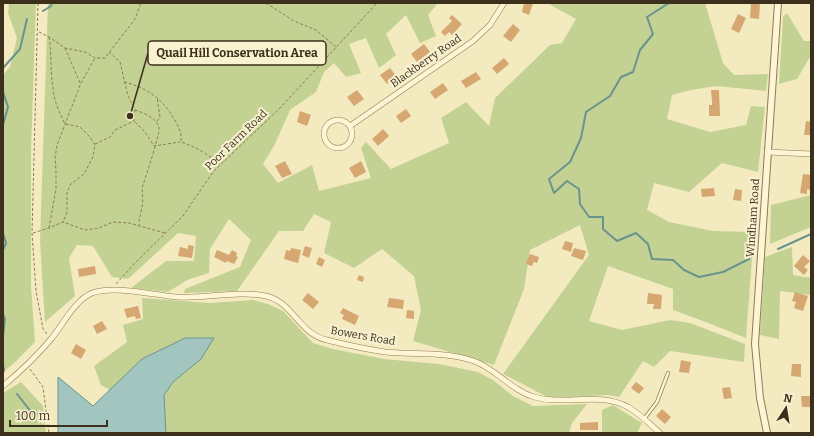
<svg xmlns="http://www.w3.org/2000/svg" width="814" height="436" font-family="Bitter,serif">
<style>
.green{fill:#c3d293}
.water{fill:#a3c5bf;stroke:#69948e}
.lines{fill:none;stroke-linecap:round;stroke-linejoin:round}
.stream{stroke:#69948e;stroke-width:2}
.building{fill:#d6a771}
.service-casing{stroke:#8f7b56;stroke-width:4}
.minor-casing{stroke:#8f7b56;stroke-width:6}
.tertiary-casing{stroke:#8f7b56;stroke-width:8}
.path{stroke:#8f7b56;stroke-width:1;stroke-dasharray:3 2;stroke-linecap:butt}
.service{stroke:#fdf5d4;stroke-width:2.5}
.minor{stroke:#fdf5d4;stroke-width:5}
.tertiary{stroke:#fdf5d4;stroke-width:6}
.labels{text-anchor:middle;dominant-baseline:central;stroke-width:4;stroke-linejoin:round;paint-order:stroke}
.street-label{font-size:11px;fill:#3c2f1c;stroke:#f9f2d1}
.leader{fill:none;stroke:#3c2f1c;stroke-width:1.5}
.callout-dot{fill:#3c2f1c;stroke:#f9f2d1;stroke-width:1.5}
.callout{fill:#f9f2d1;stroke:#3c2f1c;stroke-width:1.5}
.callout-label{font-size:12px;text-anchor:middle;font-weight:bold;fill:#3c2f1c}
</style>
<rect width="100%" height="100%" fill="#f3eac0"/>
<!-- green -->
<path class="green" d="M9 3H36L31 151V286L35 342 12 365 3 372V75L10 67 17 38 8 13Z
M48 3H438L428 15 436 36 420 43 406 15 386 34 396 55 379 68 366 38 349 44 361 73 346 77 334 63 324 72 316 92 290 110 275 144 263 164 278 183 312 165 319 191 371 178 361 148 366 142 391 169 449 143 441 118 466 102 489 126 495 98 550 45 562 43 576 19 547 3H705L723 63 734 75 768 74 766 91 716 86 691 90 672 95 667 119 710 132 746 125 751 106 765 107 758 172 722 163 689 192 654 183 647 210 669 222 713 231 754 232 746 338 703 321 673 310V289L608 266 589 321 622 330 670 320 690 323 745 344 744 362 670 351 654 367 643 361 619 397 608 395 549 398 503 374 589 255 580 225 530 250 524 289 494 365 413 341 421 310 414 276 382 249 354 268 324 253 331 222 314 214 303 231H279L237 291 184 293 185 289 240 267 251 240 229 219 210 249 209 273 187 280 168 292 131 288 166 261H194L196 236 178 233 128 279 112 277 93 246 77 245 69 258 75 296 45 322 40 241Z
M787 13 804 41H811V55L797 79 779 84 783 17Z
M811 195V227L770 244 771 205Z
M792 247 793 275 811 278V295L780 291 779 339 760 335 765 257Z
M142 298 210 303 253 300 268 304 283 311 313 343 333 349 384 359 439 364 478 372 493 380 513 396 533 406 587 404 572 423 569 433H58V377L93 406 110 390 101 385 94 366 127 342 123 325 143 319Z
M21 382 43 406 46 433H4L3 432V393Z
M613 405 642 423 637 433H602V410Z"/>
<!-- water -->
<path class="water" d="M185 338H214L201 359 173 382 164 395 166 433H58V377L93 406 142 359Z"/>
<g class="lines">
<!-- stream -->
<path class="stream" d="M669 3 647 17 653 34 640 50 633 72 621 77 610 96 586 112 581 138 570 162 549 179 554 193 567 181 579 189 580 204 589 217H603V229L617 241 636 233 648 244 652 259 673 260 684 270 699 277 723 272 749 259
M43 11 51 6 52 3
M3 68 20 49 27 19
M3 92 8 107 3 125
M3 233 6 243 3 250
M778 249 811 234
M3 314 5 319 3 336
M3 364 4 371
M17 394 32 413 44 415"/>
</g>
<!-- building -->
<path class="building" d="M524 3H533L529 15 522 12Z
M751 3H760L759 19 750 18Z
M738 14 746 18 739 33 731 29Z
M452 15 462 24 452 35 449 32 445 36 441 32 452 21 449 18Z
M513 24 520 30 511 42 503 36Z
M424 44 430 52 417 62 411 54Z
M504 58 509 64 497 74 492 68Z
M390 68 397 77 387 84 380 75Z
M476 72 481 79 466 88 461 81Z
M443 83 448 90 435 99 430 92Z
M357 90 364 99 354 106 347 97Z
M711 90H719L720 116H709V105H712V102Z
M406 109 411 116 401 123 396 116Z
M300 111 311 115 307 126 297 122Z
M806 121 811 122V135H804Z
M383 129 389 136 378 146 372 139Z
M285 161 292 174 282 178 275 166Z
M361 161 366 172 355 178 349 168Z
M803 174 811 175 810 190 807 189V194L800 193Z
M714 188 715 196 702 197 701 189Z
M735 189 742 190 741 201 733 200Z
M565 241 573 243 571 252 562 249Z
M188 245 194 246 192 258 178 256 180 247 188 249Z
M305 246 312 248 309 258 302 255Z
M291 248 301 250 298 263 284 259 286 250 290 251Z
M574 248 586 251 583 260 571 256Z
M217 250 229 255 232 250 237 253 236 256 238 257 234 264 227 261 226 263 214 257Z
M530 254 539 257 537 263 534 262 532 266 526 264Z
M803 255 810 261 804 267 808 270 804 275 794 266Z
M319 257 325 260 322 267 316 264Z
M95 266 96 274 79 277 78 269Z
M359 275 364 277 363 282 357 280Z
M795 292 808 296 803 311 794 308 796 302 792 301Z
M308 293 319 302 313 309 302 300Z
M648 293 662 295 661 309H653L654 304H647Z
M389 298 404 300 403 309 387 307Z
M138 306 141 318 136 319 135 316 127 318 124 309Z
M343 308 359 316 355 325 342 319 344 315 340 313Z
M407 310 414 311V319L406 318Z
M102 321 107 329 97 334 93 326Z
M76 344 86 350 81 359 71 353Z
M681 360 691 362 689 373 679 372Z
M792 364H801V377L791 376Z
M636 382 644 388 639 394 631 388Z
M730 387 732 398 724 399 722 388Z
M801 396H810L811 407H802Z
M662 409 671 417 665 424 656 416Z
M598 422V430H580V423Z"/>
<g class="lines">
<!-- service casing -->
<g class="service-casing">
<path id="service" d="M644 419 657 402 668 373"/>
</g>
<!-- minor casing -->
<g class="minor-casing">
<path id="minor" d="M324 134a14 14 0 1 1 28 0a14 14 0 1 1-28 0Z
M350 126 473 41 490 25 504 3
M767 152 811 154
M3 386C20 372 36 357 51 339 62 326 75 300 92 293 115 285 153 295 177 297 206 299 237 290 266 296 293 302 299 334 327 340 346 345 366 349 385 352 414 355 446 351 474 361 496 369 511 390 534 397 565 406 599 391 628 407 640 414 650 424 660 433"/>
</g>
<!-- tertiary casing -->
<g class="tertiary-casing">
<path id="tertiary" d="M767 433 760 398 755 344 778 3"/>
</g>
<!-- path -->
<path class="path" d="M38 3 32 233 36 291 43 329 47 334
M266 3 294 21 316 30 336 47
M39 32 49 37 65 48 85 52 95 58H105L135 19 141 3
M49 37C52 54 50 71 53 88 54 101 59 112 65 124L80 127 89 136 95 145 93 157 84 174 70 185 67 193V212L63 222
M65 48 80 83
M124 82C149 88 165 101 177 124 180 131 182 134 181 142 196 147 208 154 220 165
M135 110C144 113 157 118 159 128 160 134 146 176 143 185 141 191 144 200 142 207 141 213 139 218 139 225
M157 121 160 117 157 97
M135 122 145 132 154 146 180 142
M95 144 110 137 115 130 134 121 135 110 128 96 120 62 109 52
M49 228 56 189V170L55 158 57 145 81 83 95 58
M33 233 49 228 63 222 85 230 99 228 113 222 129 223 165 233
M116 284 135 263 183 216 213 172 280 108 377 3
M30 369 43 387 49 433"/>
<!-- service -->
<use href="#service" class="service"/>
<!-- minor -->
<use href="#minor" class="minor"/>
<!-- tertiary -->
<use href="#tertiary" class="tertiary"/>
</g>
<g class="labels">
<!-- street labels -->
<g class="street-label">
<text transform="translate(426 61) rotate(-35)">Blackberry Road</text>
<text transform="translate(236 140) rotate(-44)">Poor Farm Road</text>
<text transform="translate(753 218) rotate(-86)">Windham Road</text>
<text transform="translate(363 336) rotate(10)">Bowers Road</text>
</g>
</g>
<!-- callouts -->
<path class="leader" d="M130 116L148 53"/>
<circle class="callout-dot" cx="130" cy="116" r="4"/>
<rect class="callout" x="148" y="41" width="178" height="24" rx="4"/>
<g class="callout-label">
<text x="237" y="57">Quail Hill Conservation Area</text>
</g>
<!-- border -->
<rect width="814" height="436" fill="none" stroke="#3c2f1c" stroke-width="8"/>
<!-- north arrow -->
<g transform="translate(786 408) rotate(12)" stroke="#f9f2d1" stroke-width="3" paint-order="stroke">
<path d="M0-3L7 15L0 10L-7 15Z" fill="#3c2f1c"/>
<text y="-6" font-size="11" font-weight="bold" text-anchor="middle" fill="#3c2f1c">N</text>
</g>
<!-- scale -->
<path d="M10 420v6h97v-6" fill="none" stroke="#3c2f1c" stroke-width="2"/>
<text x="16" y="420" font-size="12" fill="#3c2f1c" stroke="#f9f2d1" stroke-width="3" paint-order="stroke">100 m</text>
</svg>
